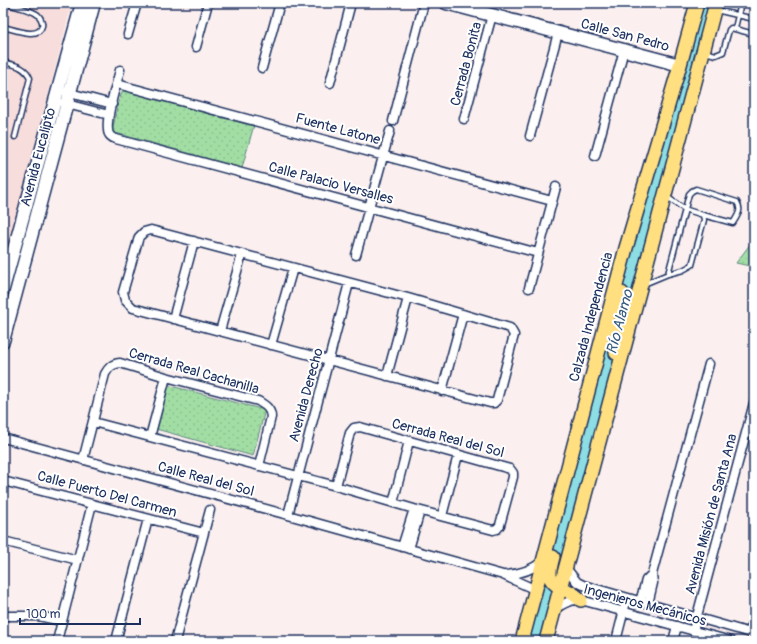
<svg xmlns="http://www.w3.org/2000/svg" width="757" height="644" font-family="Pangolin,sans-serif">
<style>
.built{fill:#f7dddc}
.grass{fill:url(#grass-dots);stroke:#5e8681}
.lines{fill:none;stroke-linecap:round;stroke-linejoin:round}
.river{stroke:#8ddee4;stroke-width:14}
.lane-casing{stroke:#1b2f5e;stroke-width:7}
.street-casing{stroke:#1b2f5e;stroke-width:11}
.secondary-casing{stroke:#1b2f5e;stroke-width:15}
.primary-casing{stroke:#1b2f5e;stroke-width:16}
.lane{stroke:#fff;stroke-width:4}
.street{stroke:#fff;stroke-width:8}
.secondary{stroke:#fff;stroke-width:12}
.primary{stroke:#ffdf80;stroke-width:13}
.labels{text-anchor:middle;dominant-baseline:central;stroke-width:4;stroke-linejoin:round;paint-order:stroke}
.street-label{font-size:14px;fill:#1b2f5e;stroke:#fff}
.water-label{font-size:15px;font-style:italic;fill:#385b80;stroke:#fff}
</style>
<defs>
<pattern id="grass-dots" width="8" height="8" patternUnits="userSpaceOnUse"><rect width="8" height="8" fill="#a2dea4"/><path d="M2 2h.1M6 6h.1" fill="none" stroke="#8bbf90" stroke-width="1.8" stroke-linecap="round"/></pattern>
</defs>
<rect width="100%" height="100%" fill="#fbf0ef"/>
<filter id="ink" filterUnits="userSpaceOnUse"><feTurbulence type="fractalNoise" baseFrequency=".025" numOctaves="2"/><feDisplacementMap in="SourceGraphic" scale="8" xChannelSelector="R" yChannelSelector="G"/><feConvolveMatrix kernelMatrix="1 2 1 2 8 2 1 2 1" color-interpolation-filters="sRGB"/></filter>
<g filter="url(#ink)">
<!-- built -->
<path class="built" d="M3 3H72L3 268Z"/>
<!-- grass -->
<path class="grass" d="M123 90 254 125 242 168 112 132 118 103Z
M754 239V267L736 263Z
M167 385 265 410 253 456 156 429Z"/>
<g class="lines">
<!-- river -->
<path class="river" d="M535 641 704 3"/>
<!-- lane casing -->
<g class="lane-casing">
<path id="lane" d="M3 3C13 6 31 9 38 15 41 18 43 23 42 26 39 40 13 29 3 27
M716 10 754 19
M735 28 741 3
M705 52 716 55 723 52 729 30 731 28 754 34
M3 62C14 65 25 66 30 78L15 137
M668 274 689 194 692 191 696 189 737 202C742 210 738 215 733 223L703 215
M644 284 668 274 683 270 692 265 704 220 703 215 684 209 666 196"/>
</g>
<!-- street casing -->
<g class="street-casing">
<path id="street" d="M128 34 137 3
M196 47 208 3
M262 68 280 3
M120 70C116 86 106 115 108 130 108 135 112 138 116 139L538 253
M330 83 351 3
M117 84 552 201
M66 92 112 104
M63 103 109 115
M464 119 492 15
M393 121 424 3
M530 136 558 33
M595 156 624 50
M151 230 408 298 510 328 514 335 497 400 494 403H490L133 308 125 300 123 292 139 237 144 232Z
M356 255 390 131
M529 288 556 187
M173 319 194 241
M220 331 242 254
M271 345 293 268
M387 376 408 298
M442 391 463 314
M93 422 336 486 414 509 493 530 497 529 500 525 513 477V473L510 469 360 427 354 428 350 433 336 486
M150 437 166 377
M3 438 288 515 503 575 536 590
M83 460 105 374C109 367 112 364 120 363L166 377 258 401C265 405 271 409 271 417L259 466
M3 481 204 533
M393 503 409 441
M288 515 349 283
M442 516 458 455
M3 541 78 560
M402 547 414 509
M409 549 420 511
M566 568 577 582 583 585 754 634
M506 575C521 574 532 570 543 561
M640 602 646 580 652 574
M648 604 653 583 652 574 709 364
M554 609C564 604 570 599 581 600L731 641
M3 616H38L62 621
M693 631 754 403
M750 632 754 615
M57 641 92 504
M116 641 148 519
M175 641 210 510
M616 641 627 598
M673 641 677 626"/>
</g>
<!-- secondary casing -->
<g class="secondary-casing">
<path id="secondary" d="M446 3 680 65
M3 289 82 3
M3 341 94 3"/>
</g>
<!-- primary casing -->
<g class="primary-casing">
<path id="primary" d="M622 293C619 307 615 317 630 325
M606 324C618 334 620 337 616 353
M553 557C547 578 548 582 568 591 573 593 577 597 581 600
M522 641 626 248 680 65 697 3
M546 641 716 3"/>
</g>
<!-- lane -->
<use href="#lane" class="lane"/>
<!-- street -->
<use href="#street" class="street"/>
<!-- secondary -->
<use href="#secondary" class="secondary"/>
<!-- primary -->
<use href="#primary" class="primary"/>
</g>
</g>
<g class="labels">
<!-- street labels -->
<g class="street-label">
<text transform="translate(625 35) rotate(15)">Calle San Pedro</text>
<text transform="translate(466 64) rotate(-75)">Cerrada Bonita</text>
<text transform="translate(338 129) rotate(15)">Fuente Latone</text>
<text transform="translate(38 157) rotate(-75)">Avenida Eucalipto</text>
<text transform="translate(331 183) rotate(15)">Calle Palacio Versalles</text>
<text transform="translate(591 317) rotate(-75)">Calzada Independencia</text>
<text transform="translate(194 371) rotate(16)">Cerrada Real Cachanilla</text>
<text transform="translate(306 395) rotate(-75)">Avenida Derecho</text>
<text transform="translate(448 438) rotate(15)">Cerrada Real del Sol</text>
<text transform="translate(206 479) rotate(15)">Calle Real del Sol</text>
<text transform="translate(107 494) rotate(15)">Calle Puerto Del Carmen</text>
<text transform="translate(711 514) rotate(-75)">Avenida Misión de Santa Ana</text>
<text transform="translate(645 605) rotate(15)">Ingenieros Mecánicos</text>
</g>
<!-- water labels -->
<g class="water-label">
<text transform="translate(620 322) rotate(-75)">Río Alamo</text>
</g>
</g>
<!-- margin -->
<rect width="757" height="644" fill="none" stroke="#fff" stroke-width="16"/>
<rect x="8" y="8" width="741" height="628" fill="none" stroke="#1b2f5e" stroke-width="1.5" filter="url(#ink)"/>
<!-- scale -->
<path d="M20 618v6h120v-6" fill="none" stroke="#1b2f5e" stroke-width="2"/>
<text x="26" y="618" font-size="12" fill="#1b2f5e" stroke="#ffffff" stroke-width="3" paint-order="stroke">100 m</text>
</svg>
